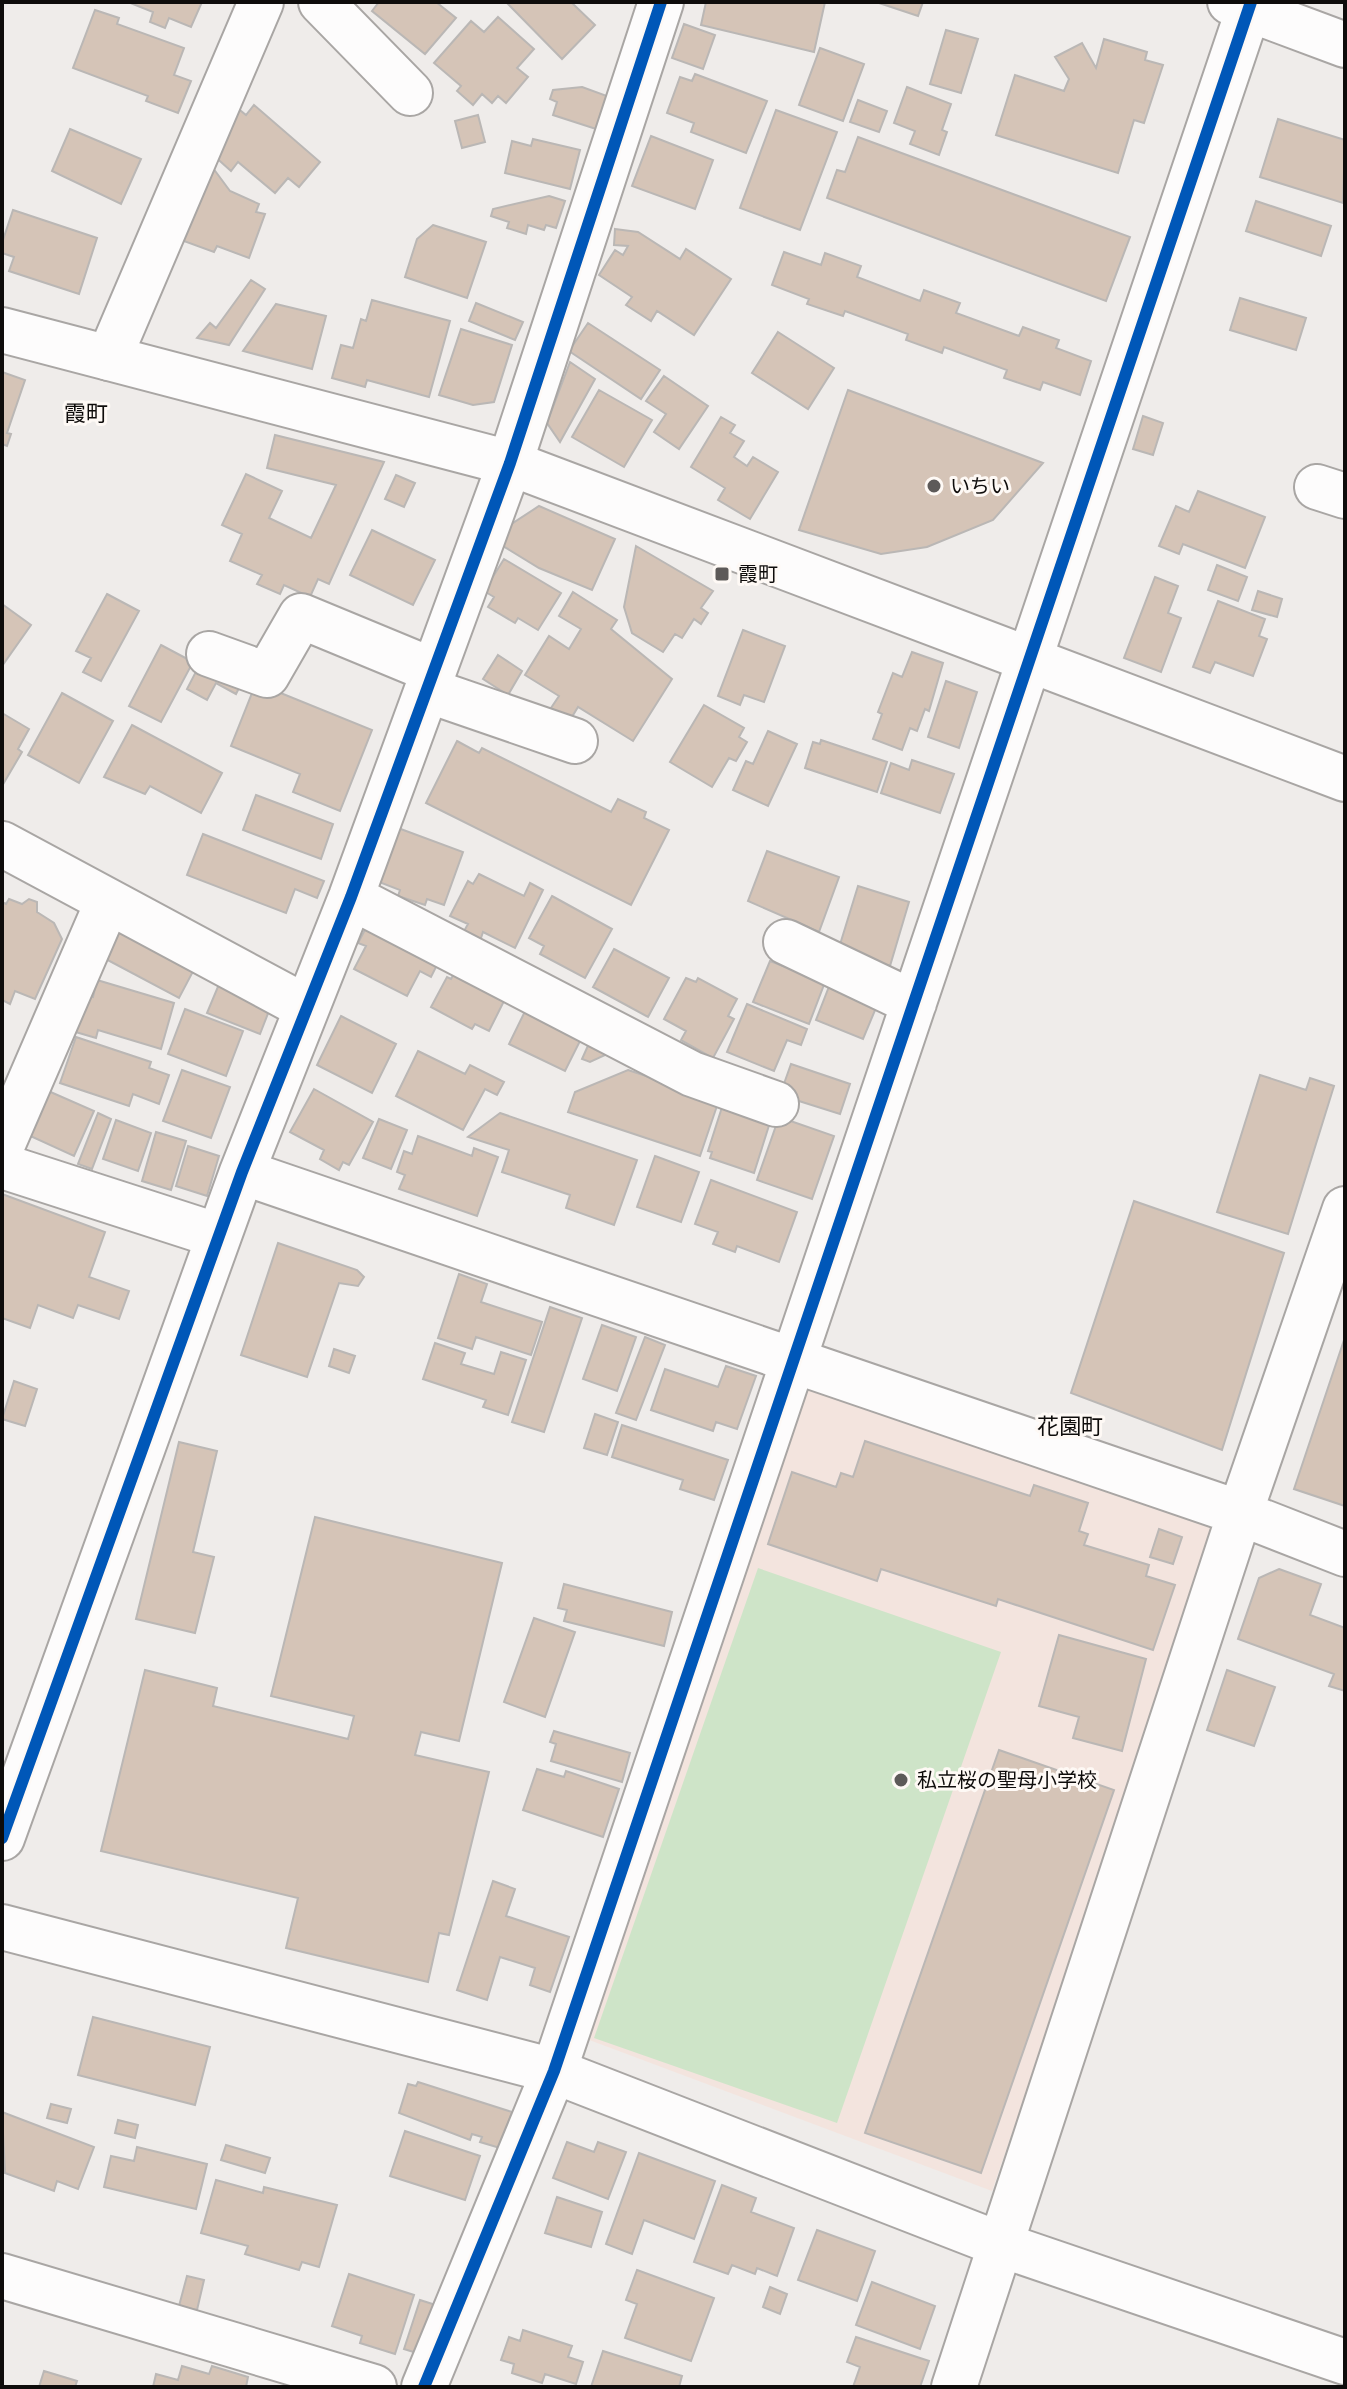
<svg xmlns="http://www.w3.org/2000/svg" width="1347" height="2389" font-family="Raleway,'Noto Sans JP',sans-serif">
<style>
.education{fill:#f3e4de}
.green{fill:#cee4c8}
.building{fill:#d5c4b7;stroke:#bab7b5;stroke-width:2}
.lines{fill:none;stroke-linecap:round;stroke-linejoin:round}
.minor-casing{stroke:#a9a6a4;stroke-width:48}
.tertiary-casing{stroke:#a9a6a4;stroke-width:48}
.minor{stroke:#fdfcfc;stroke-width:44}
.tertiary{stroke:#fdfcfc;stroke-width:44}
.cycleway-casing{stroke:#fef9f5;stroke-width:17}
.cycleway{stroke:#0057b8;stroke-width:12}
.poi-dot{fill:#5d5a59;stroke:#fef9f5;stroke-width:3}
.labels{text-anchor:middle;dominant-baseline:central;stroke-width:6;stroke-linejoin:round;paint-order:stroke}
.poi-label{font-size:20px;fill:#0e0c0b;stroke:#fef9f5;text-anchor:start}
.neighbourhood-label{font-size:22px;fill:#0e0c0b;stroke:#fef9f5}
</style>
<rect width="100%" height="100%" fill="#efecea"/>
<!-- education -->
<path class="education" d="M802 1372 1223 1522 992 2191 584 2038Z"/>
<!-- green -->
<path class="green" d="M758 1568 1001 1652 837 2123 594 2038Z"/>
<!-- building -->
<path class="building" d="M128 2H202L191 27 169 18 165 28 150 22 153 12Z
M379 2H436L456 18 425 54 372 11Z
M506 2H571L595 25 562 59Z
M706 2H825L814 52 701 25Z
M876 2H923L918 16Z
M95 10 119 18 117 24 184 48 174 75 191 81 178 113 146 101 148 96 73 68Z
M498 17 534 49 517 68 528 77 506 103 498 96 492 103 482 94 473 105 457 91 461 86 434 63 471 21 484 32Z
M684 24 715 35 703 69 672 58Z
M946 30 978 39 961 93 930 84Z
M1104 39 1147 52 1145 60 1163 65 1144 123 1134 120 1118 173 996 135 1015 75 1064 91 1069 79 1055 57 1082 43 1096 68Z
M820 48 864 64 843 121 799 105Z
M695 74 767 101 746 153 691 132 694 123 667 113 680 77 692 81Z
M582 87 607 96 596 129 553 115 557 102 550 99 553 90Z
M907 87 951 104 942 130 947 132 939 155 910 144 915 131 894 123Z
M858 100 887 111 879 132 850 122Z
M254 105 320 162 299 187 288 178 275 193 238 162 231 171 212 154 229 135 219 127 236 107 246 115Z
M776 110 837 132 800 230 740 208Z
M478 115 485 142 462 148 455 121Z
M1278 119 1345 140 1343 203 1260 177Z
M70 129 141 159 121 204 52 171Z
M651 136 713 160 695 209 632 186Z
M858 137 1130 237 1106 301 827 198 837 170 845 172Z
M533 139 580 150 570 189 505 173 512 141 531 146Z
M210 164 230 191 259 204 256 212 265 214 249 258 217 246 214 252 181 240Z
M549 196 565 201 556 228 546 225 544 230 528 225 526 234 507 228 509 222 491 216 493 209Z
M1256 201 1331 226 1321 256 1246 231Z
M13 210 97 238 79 294 9 271 14 257 2 253V243Z
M433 225 486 242 467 298 405 277 417 239Z
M615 229 638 232 680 259 686 249 731 279 694 335 657 311 651 321 626 305 632 297 599 275 615 250 623 255 628 246 614 245Z
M784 252 821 265 825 253 861 266 857 277 920 301 924 290 960 303 956 313 1019 336 1023 327 1059 340 1056 348 1091 361 1080 395 1043 382 1040 390 1004 378 1007 370 944 347 942 353 906 340 908 334 845 311 843 316 807 304 809 299 772 285Z
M251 280 265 289 229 345 197 338 210 323 216 328Z
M1240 298 1306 318 1296 350 1230 330Z
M372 300 450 321 429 397 367 380 365 387 332 378 341 345 353 348 361 319 366 321Z
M476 303 523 322 515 340 469 321Z
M276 304 326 316 312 369 243 351Z
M588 323 660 370 641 399 569 351Z
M461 329 512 345 494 402 473 405 439 395Z
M778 332 834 368 808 409 752 373Z
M570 362 595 379 560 442 547 423Z
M2 372 25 380 7 433 11 434 7 446 2 444Z
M664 376 708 406 679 449 654 432 666 414 646 401Z
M599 390 652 420 624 467 572 437Z
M848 390 1043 463 993 520 927 547 881 554 799 530Z
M1143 416 1163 423 1153 455 1133 449Z
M721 417 735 425 730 433 744 441 734 457 747 466 753 457 778 472 750 519 718 500 725 488 691 467Z
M275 435 384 462 329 584 318 579 310 597 284 585 280 594 257 584 262 575 230 561 242 534 222 525 246 474 282 491 269 518 311 538 336 485 267 468Z
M396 475 415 483 404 507 385 499Z
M1198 491 1265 517 1245 568 1183 544 1179 554 1159 546 1176 506 1189 512Z
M539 506 615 539 592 590 539 568 503 546 510 525Z
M372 530 435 560 413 605 350 575Z
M636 546 713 591 701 608 708 613 701 624 694 619 682 638 675 634 663 652 632 633 624 607Z
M504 559 561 593 538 630 518 618 515 623 488 607 494 597 484 591Z
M1217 565 1247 577 1238 601 1208 590Z
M1155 577 1178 586 1168 613 1181 618 1161 672 1124 658Z
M1258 591 1282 599 1277 617 1252 610Z
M573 592 617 620 611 629 672 679 633 741 578 707 570 720 551 708 559 696 525 675 549 636 569 649 581 629 559 616Z
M107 594 139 611 101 681 83 672 91 658 76 651Z
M1218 601 1265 619 1259 636 1267 639 1253 676 1215 662 1210 673 1193 667Z
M2 604 31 625 2 666Z
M743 630 785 646 764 702 744 695 740 705 718 696Z
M161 645 193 662 161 722 129 706Z
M912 652 943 663 929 711 925 709 917 731 910 728 902 750 873 739 882 714 878 712 893 673 902 677Z
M498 655 522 671 508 695 483 679Z
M203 658 243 680 236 694 216 683 207 700 187 689Z
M946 681 977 692 959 748 928 737Z
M256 683 372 730 340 811 293 792 300 774 231 746Z
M62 693 113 721 79 783 28 755Z
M704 705 744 728 739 737 747 742 736 761 729 758 712 787 670 762Z
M2 713 29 729 18 749 22 752 2 786Z
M132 725 222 773 201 813 150 786 145 794 104 777Z
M768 731 797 744 768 806 733 790 746 761 753 764Z
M821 740 887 762 877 792 805 768 813 742 820 744Z
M457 741 479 753 482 748 611 812 618 799 646 812 644 818 669 830 631 905 426 803Z
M912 760 954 774 940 813 881 793 891 763 909 770Z
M256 795 333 824 321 859 243 830Z
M398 828 463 852 444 905 427 899 425 905 398 896 400 890 379 882Z
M203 834 324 881 317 898 295 889 286 913 187 875Z
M767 851 839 877 819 932 748 901Z
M479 874 524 896 530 883 543 890 515 948 483 932 480 941 463 933 468 924 450 916 468 881 473 884Z
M858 886 909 902 890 966 838 951Z
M552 896 612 929 585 978 540 954 544 946 529 938Z
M9 899 22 904 29 899 37 902V912L54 923 62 939 35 999 15 991 10 1004 2 1000V902L6 904Z
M123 919 199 960 179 998 102 957Z
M368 924 443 953 431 977 420 971 407 996 354 969 366 946 358 943Z
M614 949 669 978 648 1017 593 987Z
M770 961 825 982 809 1024 753 1002Z
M455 972 509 991 489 1031 475 1024 472 1029 431 1007 447 977 451 979Z
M222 977 274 998 260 1034 207 1013Z
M686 978 696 982 698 978 737 999 728 1016 734 1019 713 1058 681 1040 686 1031 664 1019Z
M97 980 174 1003 161 1049 98 1030 96 1038 69 1030 85 995 93 997Z
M830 984 878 1003 863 1039 816 1020Z
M531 999 587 1027 565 1071 509 1044Z
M747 1004 807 1029 801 1045 787 1040 774 1071 727 1052Z
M185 1009 243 1031 226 1076 168 1054Z
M341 1016 396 1044 372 1093 317 1065Z
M595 1030 616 1050 590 1062 582 1059Z
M76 1037 151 1062 149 1068 169 1075 159 1104 133 1094 129 1106 60 1083Z
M418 1051 465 1074 470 1065 504 1082 497 1095 485 1089 463 1130 396 1096Z
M791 1064 850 1084 840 1114 780 1095Z
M182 1070 230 1087 211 1138 163 1121Z
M628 1070 719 1100 700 1156 568 1112 575 1092Z
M1260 1075 1306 1090 1310 1078 1334 1086 1288 1234 1217 1212Z
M314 1089 373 1122 349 1165 343 1162 339 1170 320 1159 324 1150 290 1132Z
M46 1090 94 1111 74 1156 26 1134Z
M724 1101 772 1116 754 1173 710 1158 712 1152 708 1151Z
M98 1113 111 1119 92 1169 78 1164Z
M500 1113 637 1160 614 1225 566 1208 570 1195 502 1172 509 1150 468 1137Z
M779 1117 834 1136 812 1199 757 1180Z
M379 1119 407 1130 391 1169 363 1158Z
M116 1120 151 1133 138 1171 103 1159Z
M156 1132 186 1141 171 1190 142 1181Z
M418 1136 472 1156 474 1148 498 1157 477 1216 399 1189 405 1175 397 1172 404 1151 412 1154Z
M188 1146 219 1156 207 1196 176 1186Z
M655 1156 699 1172 681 1222 637 1207Z
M711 1180 797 1212 779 1262 737 1246 735 1252 713 1244 718 1232 695 1224Z
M2 1194 105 1232 89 1277 129 1291 119 1319 78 1305 73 1318 38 1305 30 1328 2 1318Z
M1134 1201 1284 1253 1222 1450 1071 1393Z
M278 1243 357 1270 364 1277 358 1286 339 1283 307 1377 241 1355Z
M459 1274 487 1284 481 1302 542 1322 531 1355 476 1337 472 1349 438 1338Z
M550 1307 582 1318 544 1432 512 1422Z
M602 1325 636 1337 617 1391 583 1379Z
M645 1337 665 1345 636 1420 616 1413Z
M1345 1337V1506L1294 1489Z
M435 1343 465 1353 461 1364 494 1374 501 1352 526 1360 508 1415 483 1407 486 1400 423 1379Z
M334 1349 355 1356 349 1373 329 1366Z
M726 1366 756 1376 737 1429 716 1422 713 1431 651 1410 665 1369 718 1387Z
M14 1381 37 1389 25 1426 2 1419Z
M595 1414 618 1422 607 1455 584 1448Z
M622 1425 728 1460 714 1500 680 1489 683 1480 612 1457Z
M865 1441 1030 1496 1034 1485 1088 1503 1079 1531 1088 1534 1084 1545 1149 1565 1146 1576 1175 1585 1153 1650 998 1599 996 1606 881 1569 877 1581 768 1544 792 1472 836 1487 841 1473 853 1477Z
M179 1442 217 1451 193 1552 214 1557 195 1633 136 1619Z
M315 1517 502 1563 459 1741 421 1732 415 1755 489 1772 449 1935 439 1933 428 1982 286 1948 298 1898 101 1851 145 1670 217 1688 213 1706 348 1739 354 1716 271 1696Z
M1159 1529 1182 1537 1173 1564 1150 1557Z
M1279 1569 1321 1584 1310 1615 1345 1628V1691L1329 1686 1334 1674 1238 1639 1259 1578Z
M564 1584 672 1612 664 1646 564 1621 567 1610 558 1608Z
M534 1618 575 1632 545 1717 504 1702Z
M1059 1635 1146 1659 1122 1751 1073 1738 1079 1717 1039 1706Z
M1227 1670 1275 1687 1254 1746 1207 1730Z
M554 1731 630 1753 622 1782 551 1761 556 1744 550 1742Z
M999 1750 1114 1790 981 2173 865 2133Z
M537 1769 564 1777 566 1771 619 1789 603 1837 523 1810Z
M493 1881 515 1889 506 1916 569 1937 550 1992 530 1985 535 1968 500 1957 487 2000 457 1990Z
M93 2017 210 2047 195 2105 78 2075Z
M418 2082 512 2112 500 2148 480 2142 482 2137 472 2134 470 2140 399 2113 408 2084 416 2086Z
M51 2104 71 2109 67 2123 47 2118Z
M2 2112 94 2147 78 2189 57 2181 54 2191 5 2173Z
M118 2120 138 2125 135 2138 115 2133Z
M405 2131 480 2156 465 2200 390 2176Z
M567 2142 594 2152 598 2142 626 2152 608 2199 553 2178Z
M226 2145 270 2158 265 2173 221 2160Z
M137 2147 207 2164 196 2209 104 2187 111 2156 134 2161Z
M639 2153 715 2181 694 2239 644 2220 632 2254 606 2244Z
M216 2180 263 2193 264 2187 337 2205 319 2267 302 2262 299 2270 245 2254 248 2246 201 2233Z
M722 2185 756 2198 751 2212 794 2228 777 2276 757 2268 755 2274 732 2265 728 2274 694 2262Z
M557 2197 602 2212 591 2247 545 2233Z
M817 2230 875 2251 857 2301 798 2280Z
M637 2270 714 2298 691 2361 625 2338 637 2304 626 2300Z
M349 2274 414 2295 395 2354 360 2343 362 2336 332 2326Z
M187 2276 204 2280 197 2310 179 2306Z
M872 2282 935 2306 920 2349 856 2325Z
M770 2287 787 2294 780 2314 763 2307Z
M420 2300 448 2309 433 2358 404 2349Z
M523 2330 572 2346 568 2357 583 2362 576 2384 545 2374 542 2383 512 2373 514 2364 501 2360 509 2337 520 2341Z
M856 2337 929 2361 920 2387H853L860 2367 847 2362Z
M603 2351 682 2376 679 2387H591Z
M182 2366 209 2374 212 2366 248 2377 246 2387H153L156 2374 178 2380Z
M44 2371 77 2381 75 2387H39Z"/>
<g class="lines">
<!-- minor casing -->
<g class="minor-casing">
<path id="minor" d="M321 2 410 93
M1230 2 1345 45
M109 358 261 2
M1317 487 1345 496
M209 654 267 675 301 616 434 671
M427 690 575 741
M2 844 307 1008
M351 897 692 1074 776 1104
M786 942 914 1003
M2 1146 108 901
M2 1166 219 1236
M242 1172 1240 1513 1345 1554
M2 1838 242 1172 351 897 510 463 661 2
M2 2276 374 2387
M424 2387 554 2071 1251 2
M954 2387 1240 1513 1345 1209"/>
</g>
<!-- tertiary casing -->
<g class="tertiary-casing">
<path id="tertiary" d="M2 330 510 463 1345 779
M2 1927 554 2071 999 2244 1345 2362"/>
</g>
<!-- minor -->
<use href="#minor" class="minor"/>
<!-- tertiary -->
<use href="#tertiary" class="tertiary"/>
<!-- cycleway casing -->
<g class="cycleway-casing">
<path id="cycleway" d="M2 1838 242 1172 351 897 510 463 661 2
M424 2387 554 2071 1251 2"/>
</g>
<!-- cycleway -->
<use href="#cycleway" class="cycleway"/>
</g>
<!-- markers -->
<g class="poi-dot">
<circle cx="934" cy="486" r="8"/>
<rect x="714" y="566" width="16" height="16" rx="4"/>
<circle cx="901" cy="1780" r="8"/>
</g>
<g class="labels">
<!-- poi labels -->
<g class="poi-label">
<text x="950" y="486">いちい</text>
<text x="738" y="574">霞町</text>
<text x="917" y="1780">私立桜の聖母小学校</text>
</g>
<!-- neighbourhood labels -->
<g class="neighbourhood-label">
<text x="86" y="413">霞町</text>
<text x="1070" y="1426">花園町</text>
</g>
</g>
<!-- border -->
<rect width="1347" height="2389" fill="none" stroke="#0e0c0b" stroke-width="8"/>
</svg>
